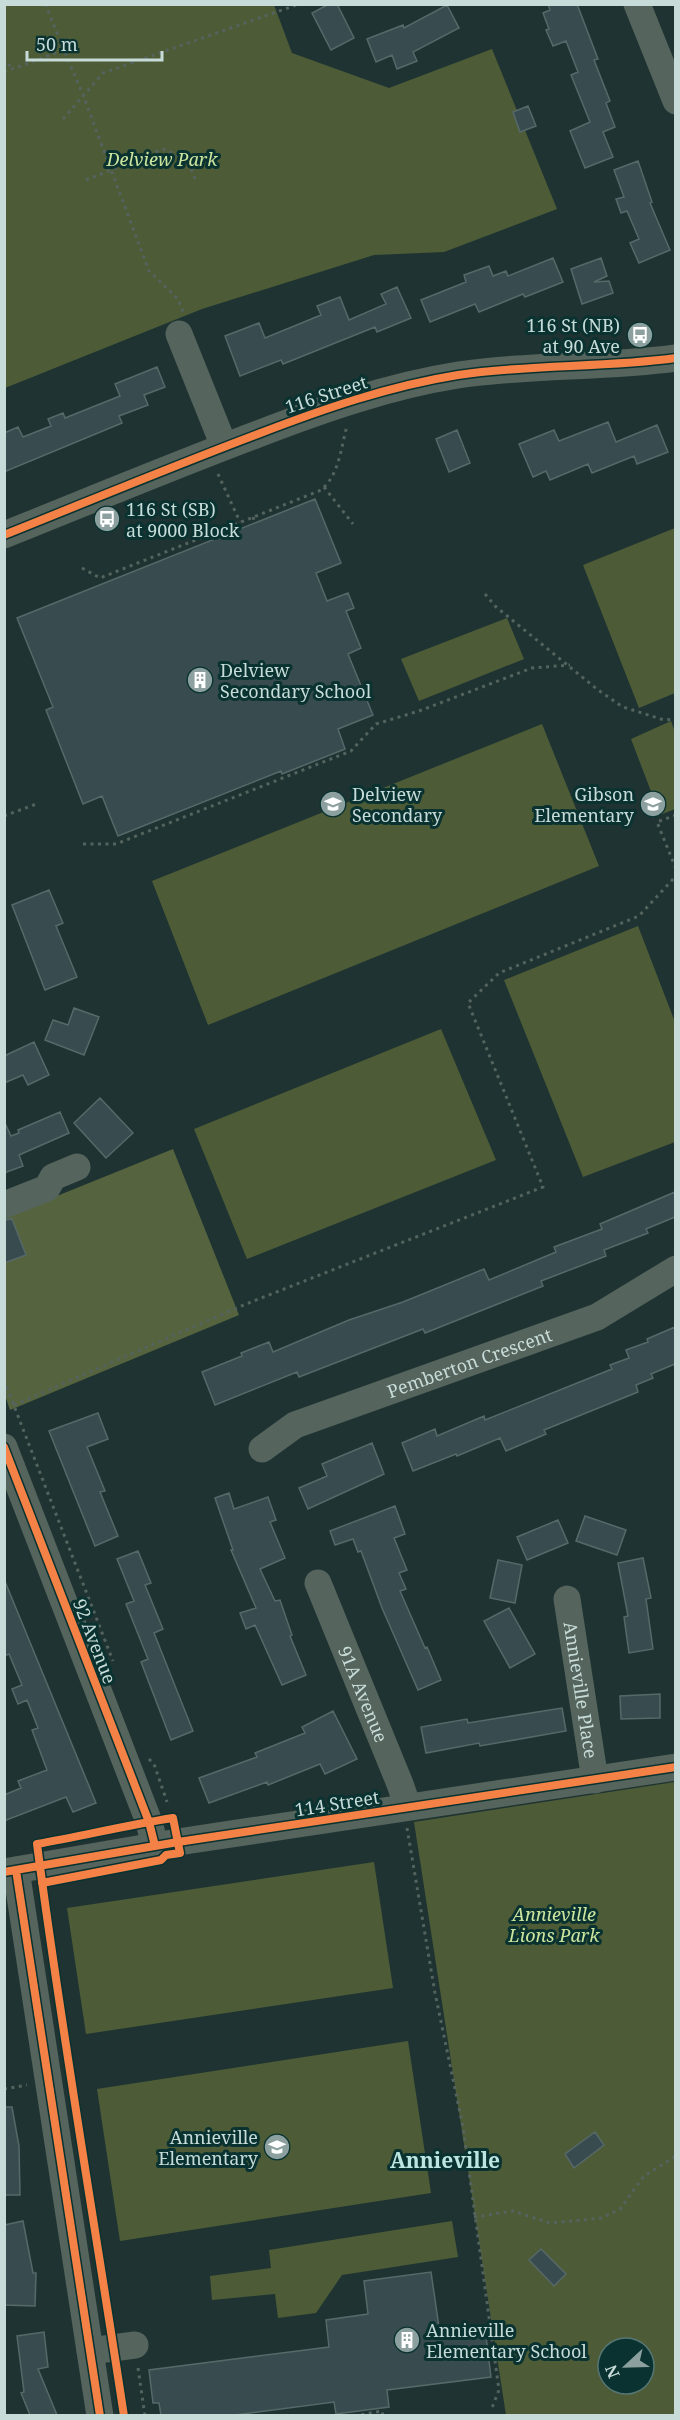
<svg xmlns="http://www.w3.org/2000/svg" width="680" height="2420" font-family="'Noto Serif',serif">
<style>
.green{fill:#4d5c37;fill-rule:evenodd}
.forest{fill:#55643f}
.building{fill:#384c4f;stroke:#576869;stroke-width:1.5}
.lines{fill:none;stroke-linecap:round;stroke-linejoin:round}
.path{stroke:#55635e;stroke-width:3;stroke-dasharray:3 4.5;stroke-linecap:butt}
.minor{stroke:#55645c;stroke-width:27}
.cycleway-casing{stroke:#093230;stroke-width:11}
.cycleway{stroke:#f48246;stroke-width:8}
.labels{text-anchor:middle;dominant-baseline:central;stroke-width:6;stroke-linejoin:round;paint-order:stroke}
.park-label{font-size:18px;font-style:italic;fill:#cde59e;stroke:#093230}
.poi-label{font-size:18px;fill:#c7dcd9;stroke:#093230;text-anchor:start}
.street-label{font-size:18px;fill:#c7dcd9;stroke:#093230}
.quarter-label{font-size:21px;font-weight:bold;fill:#bce6e2;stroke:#093230}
</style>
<rect width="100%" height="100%" fill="#1f3432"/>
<!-- green -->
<path class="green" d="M4 5H274L292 53 389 88 492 49 557 209 444 252 374 255 202 309 5 388Z
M675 528V693L639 708 583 565Z
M507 618 524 659 419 701 401 659Z
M671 721 675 732V809L660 815 631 739Z
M542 724 599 866 208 1025 152 881Z
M638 926 675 1022V1142L583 1177 504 980Z
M441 1029 496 1160 247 1259 194 1129Z
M675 1782V2415H506L414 1822ZM608 2348H644V2384H608Z
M374 1862 393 1988 86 2034 67 1908Z
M408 2041 431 2193 120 2241 97 2089Z
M452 2221 458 2257 342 2275 316 2313 278 2318 275 2294 212 2300 210 2276 271 2268 269 2250Z"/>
<!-- forest -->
<path class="forest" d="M173 1149 239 1315 10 1410 5 1395V1217Z"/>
<!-- building -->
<path class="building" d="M329 4H337L354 38 331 50 312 13Z
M548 4H577L598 59 594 60 610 101 606 103 615 127 603 132 613 157 585 168 570 131 590 122 571 75 578 72 566 41 553 46 546 30 549 29 543 13 550 10Z
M447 5 459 28 413 52 417 61 397 69 392 55 376 62 367 39 403 25 404 28Z
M528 106 536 126 520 132 513 112Z
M638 161 652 202 650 203 670 250 639 263 630 243 639 239 627 211 621 213 616 199 624 197 614 170Z
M553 258 563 282 525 297 523 294 479 312 475 304 430 322 421 300 466 282 464 275 489 266 493 276 506 271 508 276Z
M601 258 607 276 594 282 609 281 613 293 582 304 571 269Z
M397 287 411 318 377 332 375 327 283 364 281 360 240 376 225 336 259 323 265 338 321 315 317 306 340 297 349 320 386 304 381 294Z
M157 367 165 387 144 395 148 405 119 416 122 423 4 472V433L18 427 23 437 51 426 48 419 63 413 65 418 120 396 115 384Z
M608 422 616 442 657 425 668 452 637 464 634 456 592 473 588 464 550 480 546 471 533 477 519 444 554 430 559 441Z
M457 430 470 463 449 472 436 439Z
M315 499 341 563 316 573 327 601 348 593 354 608 346 611 361 648 348 654 373 715 338 729 345 749 282 774 281 771 118 836 102 796 83 804 46 710 53 707 17 618Z
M49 890 63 923 56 926 77 977 45 990 12 905Z
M74 1008 99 1017 84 1055 45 1040 53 1020 68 1025Z
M34 1042 49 1075 28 1085 23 1075 4 1083V1056Z
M100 1098 133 1133 106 1158 74 1123Z
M60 1112 69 1133 19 1155 23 1166 4 1173V1121L11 1136 19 1133 18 1130Z
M675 1192V1217L646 1229 648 1233 604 1250 606 1256 541 1281 543 1286 425 1333 423 1329 299 1377 297 1372 215 1405 202 1372 242 1356 241 1353 269 1342 273 1352 349 1320 403 1302 484 1269 489 1280 556 1252 554 1247 602 1229 600 1224Z
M12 1219 26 1255 4 1263V1220Z
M675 1327V1364L651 1374 653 1378 636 1385 638 1392 544 1430 546 1434 506 1451 500 1438 457 1456 456 1454 413 1471 402 1443 435 1429 437 1436 484 1416 485 1420 612 1369 610 1365 629 1358 626 1350 648 1342 647 1339Z
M98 1413 108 1439 87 1447 105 1491 100 1492 118 1536 95 1546 49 1431Z
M372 1443 384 1474 308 1509 299 1488 327 1476 322 1464Z
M229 1493 234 1509 268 1497 276 1520 270 1522 285 1558 260 1569 275 1601 280 1600 292 1635 290 1636 306 1675 282 1685 255 1625 246 1629 240 1613 256 1608 231 1550H233L215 1498Z
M395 1506 405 1534 394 1538 407 1570 399 1573 406 1589 400 1591 425 1648 427 1647 441 1680 418 1690 382 1608 361 1551 358 1552 353 1539 335 1545 330 1531Z
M585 1516 626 1530 617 1555 576 1541Z
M558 1520 568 1543 527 1560 517 1537Z
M138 1551 151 1583 145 1585 163 1629 154 1633 193 1731 171 1740 141 1662 148 1659 126 1604 134 1601 117 1559Z
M643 1558 651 1598 646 1599 653 1649 629 1653 624 1617 628 1616 618 1563Z
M498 1560 522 1565 515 1603 490 1598Z
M4 1579 96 1803 73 1812 66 1797 4 1821V1795L21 1788 18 1781 47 1770 32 1730 38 1728 27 1700 18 1704 12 1689 22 1685 9 1654 4 1656Z
M509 1608 535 1654 510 1668 484 1621Z
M660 1694V1718L621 1719 620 1696Z
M562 1708 566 1731 480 1746 479 1743 426 1753 421 1727 467 1719 468 1723Z
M333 1711 357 1759 325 1774 320 1764 268 1785 267 1782 209 1803 199 1778 257 1757 255 1753 305 1733 302 1727Z
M4 2107H12L19 2146 20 2195H4Z
M595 2132 604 2145 574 2168 565 2154Z
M23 2221 33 2273H36L35 2306 4 2305V2225Z
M541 2249 566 2274 554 2286 529 2260Z
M431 2272 440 2334 485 2328 491 2377 387 2390 389 2407 336 2414 334 2402 235 2415H161L159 2403H153L149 2370 329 2347 326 2320 368 2314 364 2281Z
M44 2332 48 2367 38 2369 57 2415H30L21 2393 24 2392 17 2336Z"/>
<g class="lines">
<!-- path -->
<path class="path" d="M45 4 83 95 149 271 178 299 183 312
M4 58 12 69
M4 72 64 50
M63 119 103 73 299 4
M86 180 163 149 188 160 195 179
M218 474 240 522
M324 487 353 524
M253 517 255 523
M82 568 100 578 319 491C339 478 341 447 347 426
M485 594 495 606 598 690 623 707 664 720 676 719
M676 815 657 822 676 869
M4 816 39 803
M83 844H116L351 751 376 724 419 711 532 668 570 665
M4 1380 113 1661
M14 1405 246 1304 543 1187 468 1003 499 973 639 916 676 876
M149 1759 154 1764 167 1802
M407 1828 435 1993 463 2127 499 2390 492 2408
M4 2089 27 2085
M474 2217 513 2211 550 2223 602 2218 620 2209 644 2176 676 2156
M138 2368 145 2416
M354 2416 382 2411 383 2416"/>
<!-- minor -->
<g class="minor">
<path d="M637 4 676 101"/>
<path d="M179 334 224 446"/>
<path d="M4 535C89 501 173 466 258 434 323 409 389 386 458 375 530 364 603 368 676 358"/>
<path d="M4 1205 47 1188 53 1177 77 1167"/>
<path d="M4 1447 149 1822 155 1846"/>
<path id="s1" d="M262 1449 295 1425 597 1317 676 1269"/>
<path id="s2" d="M318 1583 400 1784 408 1807"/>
<path id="s3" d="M567 1599 595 1780"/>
<path d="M16 1870 100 2416"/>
<path d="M4 1872 178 1842 676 1767"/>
<path d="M90 2351 135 2345"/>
</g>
<!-- cycleway casing -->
<g class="cycleway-casing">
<path id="cycleway" d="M4 535C89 501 173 466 258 434 323 409 389 386 458 375 530 364 603 368 676 358
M4 1447 149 1822 155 1846
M16 1870 100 2416
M4 1872 178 1842 676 1767
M42 1883 161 1860 166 1855 180 1853 173 1818C127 1825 83 1836 37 1844 62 2035 95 2225 124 2416"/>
</g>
<!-- cycleway -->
<use href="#cycleway" class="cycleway"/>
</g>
<!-- icons -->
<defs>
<g id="bus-disc" transform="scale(1.35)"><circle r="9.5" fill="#8ca19f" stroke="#093230"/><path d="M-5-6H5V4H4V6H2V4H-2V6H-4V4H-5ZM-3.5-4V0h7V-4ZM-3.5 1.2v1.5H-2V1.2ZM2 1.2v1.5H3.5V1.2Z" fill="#fff"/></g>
<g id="building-disc" transform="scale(1.35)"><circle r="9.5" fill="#8ca19f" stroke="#093230"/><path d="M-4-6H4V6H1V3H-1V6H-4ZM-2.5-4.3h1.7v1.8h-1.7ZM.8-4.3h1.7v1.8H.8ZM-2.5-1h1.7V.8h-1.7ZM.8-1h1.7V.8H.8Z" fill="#fff"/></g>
<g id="school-disc" transform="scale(1.35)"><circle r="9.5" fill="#8ca19f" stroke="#093230"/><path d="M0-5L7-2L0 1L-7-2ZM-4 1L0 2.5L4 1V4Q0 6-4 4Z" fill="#fff"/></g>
</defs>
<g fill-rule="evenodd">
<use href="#bus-disc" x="640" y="335"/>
<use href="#bus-disc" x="107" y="519"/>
<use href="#building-disc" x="200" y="680"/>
<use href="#school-disc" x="333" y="804"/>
<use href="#school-disc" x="653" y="804"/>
<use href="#school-disc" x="277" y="2147"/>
<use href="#building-disc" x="407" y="2340"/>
</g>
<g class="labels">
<!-- park labels -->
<g class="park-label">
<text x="162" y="159">Delview Park</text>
<text x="554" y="1914">Annieville<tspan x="554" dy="21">Lions Park</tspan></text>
</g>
<!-- poi labels -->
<g class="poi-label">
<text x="620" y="325" text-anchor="end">116 St (NB)<tspan x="620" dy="21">at 90 Ave</tspan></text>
<text x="126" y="509">116 St (SB)<tspan x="126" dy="21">at 9000 Block</tspan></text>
<text x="220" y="670">Delview<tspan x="220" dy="21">Secondary School</tspan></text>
<text x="352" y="794">Delview<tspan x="352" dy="21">Secondary</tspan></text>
<text x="634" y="794" text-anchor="end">Gibson<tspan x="634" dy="21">Elementary</tspan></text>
<text x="258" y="2137" text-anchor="end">Annieville<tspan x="258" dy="21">Elementary</tspan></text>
<text x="426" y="2330">Annieville<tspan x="426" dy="21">Elementary School</tspan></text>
</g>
<!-- street labels -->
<g class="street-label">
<text transform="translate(326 394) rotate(-18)">116 Street</text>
<text stroke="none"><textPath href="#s1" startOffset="226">Pemberton Crescent</textPath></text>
<text transform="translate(95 1641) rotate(69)">92 Avenue</text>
<text stroke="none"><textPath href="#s3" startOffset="92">Annieville Place</textPath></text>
<text stroke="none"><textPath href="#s2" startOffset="120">91A Avenue</textPath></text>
<text transform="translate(337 1803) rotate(-9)">114 Street</text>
</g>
<!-- quarter labels -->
<g class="quarter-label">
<text x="445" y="2160">Annieville</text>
</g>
</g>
<!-- border -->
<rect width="680" height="2420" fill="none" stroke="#c7dcd9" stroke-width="12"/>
<!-- north arrow -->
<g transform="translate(626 2366) rotate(248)"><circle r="28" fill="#093230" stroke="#557674" stroke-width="1.5"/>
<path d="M0-4.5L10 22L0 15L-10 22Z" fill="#8ca19f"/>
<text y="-9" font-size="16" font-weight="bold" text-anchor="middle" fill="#c7dcd9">N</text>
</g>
<!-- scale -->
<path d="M27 51v9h135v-9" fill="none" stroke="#c7dcd9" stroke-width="3"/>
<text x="36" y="51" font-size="18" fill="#c7dcd9" stroke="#093230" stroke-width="4.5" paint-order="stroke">50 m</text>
</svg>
